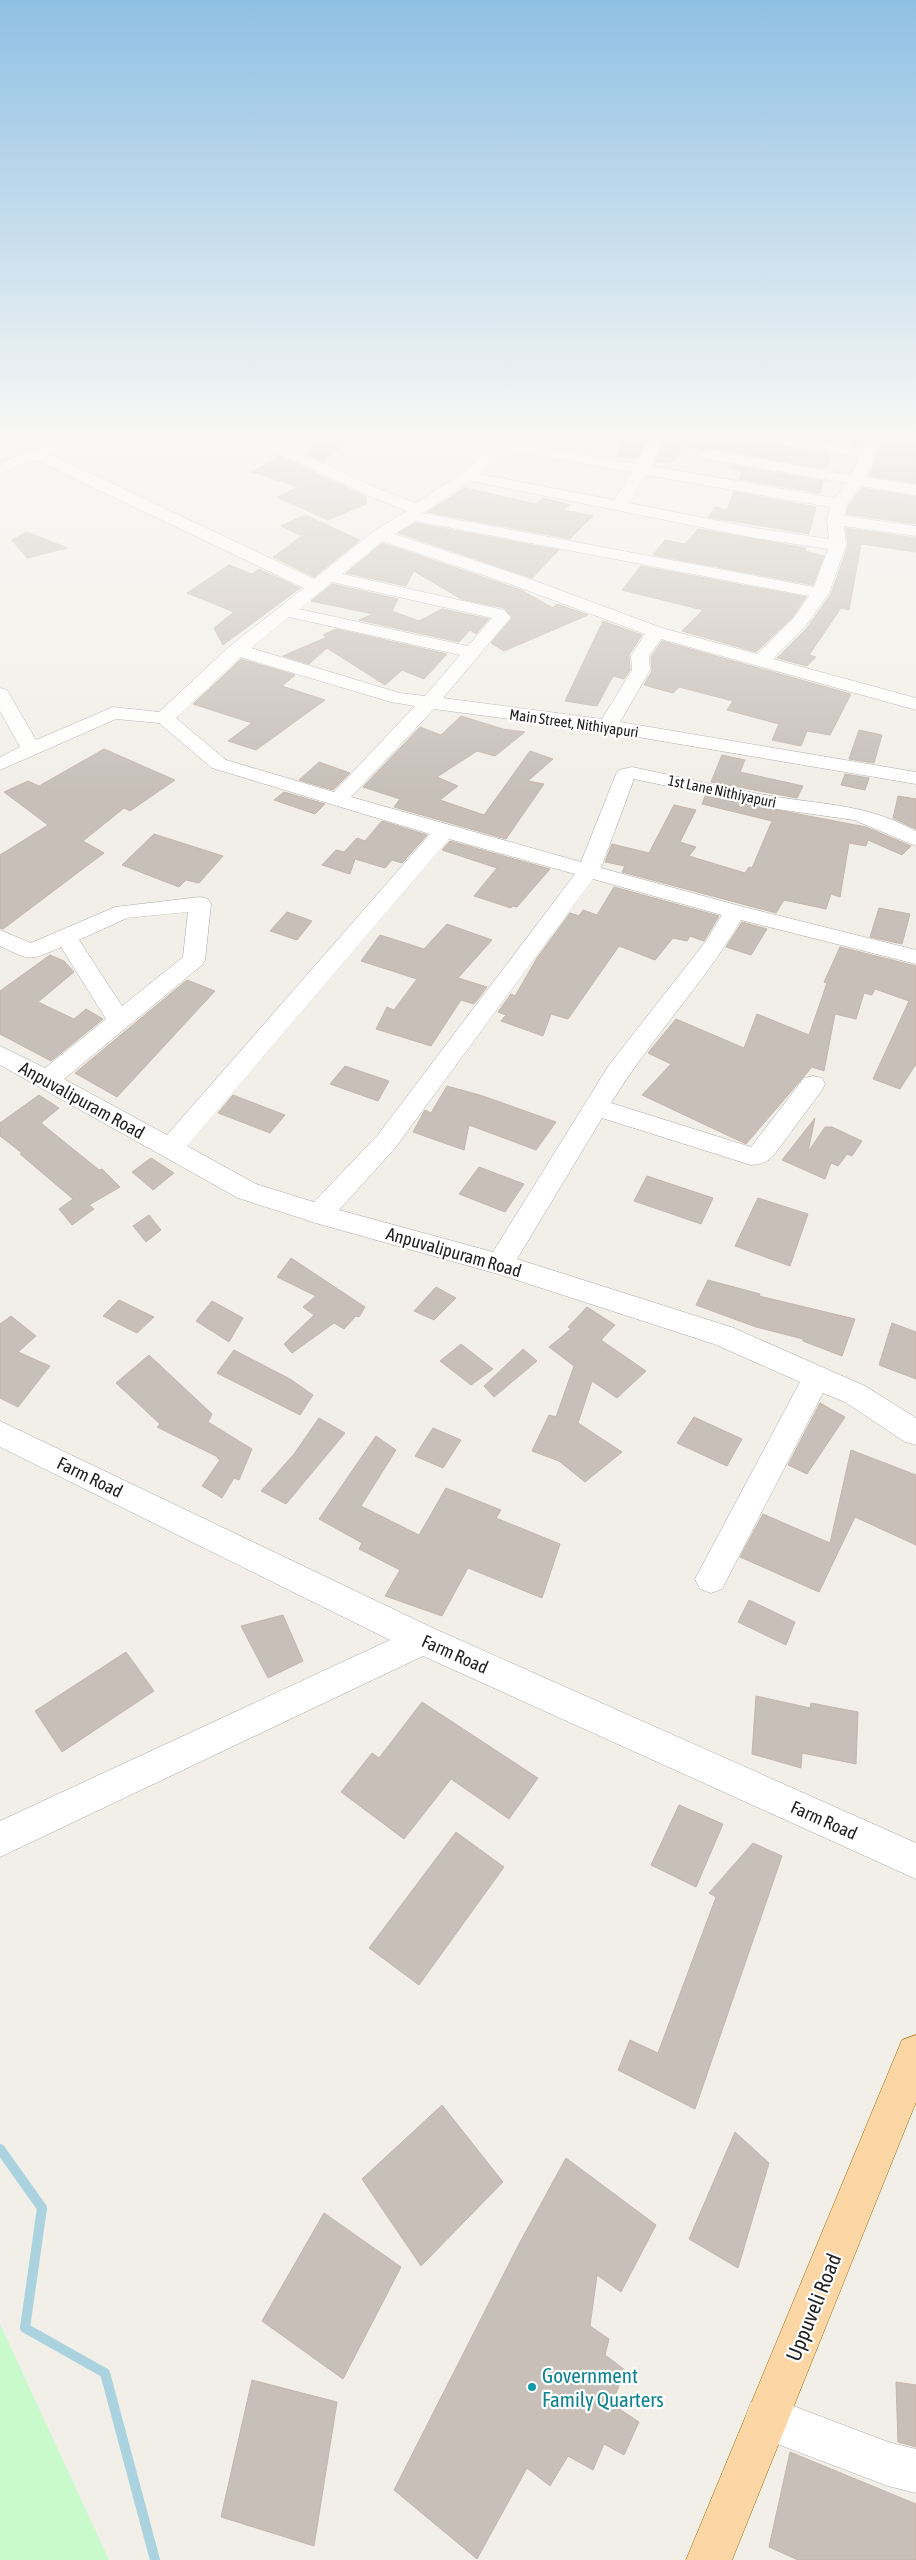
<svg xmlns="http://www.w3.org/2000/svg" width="916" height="2560" font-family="'Asap Condensed',sans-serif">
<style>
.park{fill:#c8facc}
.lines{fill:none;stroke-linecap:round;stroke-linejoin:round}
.stream{stroke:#aad3df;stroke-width:10}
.building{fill:#c7bfb8;stroke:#c4b6ab}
.minor-casing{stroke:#a9a9a9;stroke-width:1}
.major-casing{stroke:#a06b00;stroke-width:1}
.minor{fill:#fff;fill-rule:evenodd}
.major{fill:#fcd6a4;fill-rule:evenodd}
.culture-dot{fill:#0f9aa8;stroke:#fff;stroke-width:2}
.labels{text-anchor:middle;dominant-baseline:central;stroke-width:4.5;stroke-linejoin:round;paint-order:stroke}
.far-street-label{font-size:15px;fill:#222;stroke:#fff}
.street-label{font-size:18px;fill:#222;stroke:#fff}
.near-street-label{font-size:21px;fill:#222;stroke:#fff}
.near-culture-label{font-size:21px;fill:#0d838f;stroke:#fff;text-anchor:start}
</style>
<rect width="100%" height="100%" fill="#f2efe9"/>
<!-- park -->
<path class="park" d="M0 2324 109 2560H0Z"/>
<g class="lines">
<!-- stream -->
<path class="stream" d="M0 2149 42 2208 25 2328 105 2373 155 2560"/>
</g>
<!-- building -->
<path class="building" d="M629 433H650L637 459 616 456Z
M668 433H730L740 440 830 454 826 469 706 447 703 449 683 446 675 460 670 463 655 461Z
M775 433H836L833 442Z
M852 434 867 436 862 447 851 445Z
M326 436 349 441 323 461 305 453Z
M885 439 916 444V483L869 476Z
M279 456 366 497V504L328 520 277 497 299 487 252 472Z
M730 465 823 481 820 493 739 479 742 471 728 469Z
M465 488 536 504 543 498 570 505 564 510 593 516 570 539 427 512Z
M862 488 916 497V524L846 514 849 505Z
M734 492 816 507 809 534 708 517 716 507 727 510Z
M305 515 360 540 314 577 273 557 302 536 281 526Z
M415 523 559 550 532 578 398 533Z
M846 528 916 538V552L861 544 849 610 841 608 809 655 816 657 807 666 777 658 807 628 831 594 848 546Z
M698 529 806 548 805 551 824 556 813 585 653 555 665 540 685 544Z
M27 532 67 548 27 558 12 540Z
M382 543 521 590 553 608 557 604 588 615 504 651 491 643 512 618 504 608 461 599 414 571 406 586 346 573Z
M229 565 252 574 259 569 300 588 223 645 214 628 234 612 187 593Z
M641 566 806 597 792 618 756 652 682 631 703 610 622 590Z
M332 584 398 599 392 611 419 621 442 609 489 619 476 634 470 630 459 642 359 620 373 614 311 601Z
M603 621 642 635 629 655 630 670 624 679 613 676 597 706 565 701Z
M336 629 447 654 424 679 402 670 385 685 327 648 309 664 283 656 327 637 323 635Z
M662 641 851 694 830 735 807 731 801 746 772 740 779 724 727 710 733 701 679 687 673 693 644 685 652 671 651 657Z
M241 659 295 675 282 686 325 700 256 750 228 741 252 723 193 704Z
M461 716 503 729 525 732 495 756 477 751 437 777 458 786 440 800 484 815 530 751 553 759 528 781 544 784 506 839 394 807 400 799 363 787 420 727 441 735Z
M859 730 882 735 874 763 849 759Z
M104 749 175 780 130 811 124 808 83 841 104 853 3 929 0 928V855L48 825 4 792 28 781 39 786Z
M722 755 745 760 740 772 803 786 797 798 711 782Z
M319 762 350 773 333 790 299 780Z
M845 774 869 778 865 790 841 785Z
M284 792 325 804 315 814 274 800Z
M705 796 866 827 911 846 902 855 868 840 866 846 849 843 840 897 831 894 826 909 784 900 776 913 622 872 625 866 605 862 612 844 649 853 674 805 696 810 680 842 696 847 689 856 745 873 749 867 752 868 772 821 702 804Z
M898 796 916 799V829L893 818Z
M382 821 427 835 402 863 392 860 385 868 355 859 350 874 322 865 336 850 344 852 357 838 365 841Z
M154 834 223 856 199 883 186 880 179 887 122 865Z
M450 841 550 869 517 907 512 906 511 908 474 896 497 868 442 850Z
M614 887 719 916 704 941 690 936 687 941 673 938 655 960 619 946 568 1019 551 1014 543 1036 501 1021 506 1015 498 1012 511 994 515 996 537 958 570 913 579 916 583 910 597 915Z
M879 908 910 914 902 944 870 937Z
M287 912 312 921 297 940 270 931Z
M742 922 767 929 751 955 726 947Z
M447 924 492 940 458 978 487 987 474 1004 461 1000 431 1046 376 1029 387 1007 394 1010 417 979 361 961 380 935 424 949Z
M840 947 916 966V1064L900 1089 873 1079 909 1001 875 989 872 995 864 993 856 1019 835 1014 824 1071 812 1067 746 1144 642 1095 671 1064 648 1053 676 1019 744 1048 757 1014 809 1035 827 983 824 982Z
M50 955 64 961 74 972 38 1002 74 1019 86 1009 103 1019 51 1061 0 1034V991Z
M187 980 215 991 117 1097 75 1073Z
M345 1066 389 1081 378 1101 330 1084Z
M447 1086 483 1096 556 1122 536 1150 469 1125 464 1150 413 1132 425 1110 431 1113Z
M39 1095 59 1108 41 1123 99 1170 102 1169 120 1187 89 1205 94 1209 72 1225 59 1209 73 1199 20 1154 22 1153 0 1136V1123Z
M233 1095 285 1115 270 1133 218 1113Z
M815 1118 808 1152 825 1127H832L862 1141 852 1156 847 1154 838 1166 831 1163 825 1179 782 1160Z
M151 1158 174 1173 153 1190 132 1172Z
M479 1167 524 1184 505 1212 459 1194Z
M647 1176 713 1198 701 1224 634 1201Z
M758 1198 808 1214 790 1266 735 1246Z
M149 1215 161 1230 146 1242 133 1226Z
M291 1258 365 1307 359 1317 356 1316 344 1329 334 1323 292 1353 284 1344 314 1315 303 1307 316 1296 277 1277Z
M708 1280 760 1294 759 1296 855 1319 842 1356 803 1341V1339L756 1327 696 1305Z
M436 1287 456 1298 434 1320 414 1311Z
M119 1300 154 1317 137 1333 103 1316Z
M212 1301 243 1318 229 1342 196 1321Z
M587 1307 615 1325 601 1340 646 1371 617 1398 592 1381 578 1423 622 1452 585 1482 559 1461 532 1451 549 1415 556 1417 574 1366 549 1347 571 1329 568 1327Z
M11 1316 36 1336 18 1352 50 1366 18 1407 0 1398V1324Z
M892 1323 916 1332V1379L879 1365Z
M461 1344 493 1369 471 1385 440 1361Z
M523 1349 537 1361 494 1397 484 1386Z
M234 1350 290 1379 313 1395 300 1415 217 1373Z
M149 1355 212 1414 208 1422 252 1449 239 1480 234 1478 222 1498 202 1486 220 1460 217 1458 218 1457 157 1427 160 1424 116 1383Z
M820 1403 845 1417 807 1474 788 1465Z
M694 1417 742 1439 727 1466 677 1443Z
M319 1418 345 1433 286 1504 261 1491 294 1454Z
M433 1428 461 1440 443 1468 415 1456Z
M376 1436 396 1450 361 1506 419 1535 446 1488 501 1510 496 1518 560 1544 542 1598 468 1568 442 1616 385 1596 400 1570 359 1549 362 1543 319 1519Z
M851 1450 916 1475V1545L855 1517 819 1592 740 1557 763 1514 830 1543Z
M749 1600 795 1622 786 1645 738 1622Z
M283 1615 303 1661 268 1678 241 1626Z
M126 1652 154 1691 62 1752 35 1711Z
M756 1696 810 1708 811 1703 858 1712 856 1764 802 1753 801 1768 752 1754Z
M422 1702 538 1778 509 1819 451 1779 404 1839 341 1792 372 1753 379 1758Z
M679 1805 723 1824 696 1887 651 1865Z
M456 1832 504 1867 419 1985 369 1948Z
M753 1843 782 1856 695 2109 618 2070 630 2040 658 2053 716 1897 709 1893Z
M442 2105 503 2182 421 2266 362 2179Z
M735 2132 769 2163 738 2268 689 2239Z
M566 2158 656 2225 621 2292 597 2275 590 2326 609 2339 605 2355 625 2370 612 2404 639 2422 624 2455 604 2444 593 2470 568 2456 550 2486 527 2468 477 2559 394 2490 519 2244Z
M324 2213 401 2267 343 2379 262 2321Z
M252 2380 337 2402 314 2546 221 2517Z
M896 2382 916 2385V2447L898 2442Z
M790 2452 916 2504V2560H798L769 2547Z"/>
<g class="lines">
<!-- minor casing -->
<g class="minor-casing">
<path id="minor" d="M76 433H97L94 436 50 454 314 579 374 531 407 511 367 495 241 436 239 433H258L379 489 416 503 462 473 509 433H525L516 442 636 464 652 433H666L651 466 835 498 847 483 706 459 698 454 706 449 851 475 859 457 740 438 732 433H766L863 449 871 433H885L866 477 916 485V495L861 486 847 504 844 516 916 526V536L844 526 846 545 829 593 805 627 773 659 916 698V710L661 639 649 656 650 670 620 722 916 772V784L608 732 434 709 351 797 581 862 616 774 619 770 632 767C680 777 729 789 777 797 828 805 869 805 916 831V846L854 820 777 809 634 779 601 868 740 906 916 950V964L741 920C703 985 650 1039 611 1103L751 1147 804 1078 813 1076 822 1078 825 1084 822 1090 774 1155C767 1163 761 1164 751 1165L602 1118 517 1259 734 1328 865 1386 916 1418V1445L905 1442 845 1402 823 1393 722 1589 711 1593 700 1589 695 1579 800 1382 714 1344 498 1274 319 1224 238 1198 0 1065V1046L45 1068 106 1019 61 947C30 961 31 961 0 946V930L31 943 115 907 200 897 208 899 211 904 205 960 202 965 64 1079 167 1135 430 834 212 768 159 723 116 719 0 770V757L20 747 0 711V688L7 690 36 740 113 707 159 712 230 646 304 588 36 460 0 474V463ZM507 450 632 472 614 500 480 474ZM646 475 830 507 827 520 829 539 755 528 629 503ZM471 481 755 538 828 549 814 587 422 513ZM415 521 809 596 793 619 757 654 662 628 522 576 394 534ZM382 541 510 584 645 634 631 656 632 670 602 719 443 698 511 617 504 610 342 574ZM332 582 492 618 468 646 299 609ZM289 617 460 655 425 696 400 693 251 648ZM240 657 391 702 415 706 334 792 226 760 176 718ZM449 839 575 874 377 1136 314 1202 256 1184 187 1146ZM593 879 722 915 706 941 609 1065 493 1252 339 1210 395 1148ZM188 912 183 957 122 1006 79 940 127 918Z
M0 1421 435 1629 916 1843V1879L423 1656 0 1857V1821L390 1640 0 1447Z
M767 2396 888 2442 916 2449V2493L888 2486 751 2434 745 2418 751 2402Z"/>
</g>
<!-- major casing -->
<g class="major-casing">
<path id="major" d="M916 2035V2102L732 2560H686L902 2040Z"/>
</g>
<!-- minor -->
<use href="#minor" class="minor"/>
<!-- major -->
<use href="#major" class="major"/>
</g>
<!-- sky -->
<linearGradient id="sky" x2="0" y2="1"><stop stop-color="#8fc0e4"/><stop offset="0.55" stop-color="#f9f8f5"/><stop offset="1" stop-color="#f9f8f5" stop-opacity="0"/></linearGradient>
<rect width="916" height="791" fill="url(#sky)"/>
<!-- markers -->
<circle class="culture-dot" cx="532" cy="2387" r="5"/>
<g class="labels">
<!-- far-street labels -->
<g class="far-street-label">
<text transform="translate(574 723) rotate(8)">Main Street, Nithiyapuri</text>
<text transform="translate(722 791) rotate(12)">1st Lane Nithiyapuri</text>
</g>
<!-- street labels -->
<g class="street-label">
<text transform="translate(82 1100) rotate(29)">Anpuvalipuram Road</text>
<text transform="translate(454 1252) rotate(16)">Anpuvalipuram Road</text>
<text transform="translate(90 1477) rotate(26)">Farm Road</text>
<text transform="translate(455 1654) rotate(24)">Farm Road</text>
<text transform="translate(824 1820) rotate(24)">Farm Road</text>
</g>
<!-- near-street labels -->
<g class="near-street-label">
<text transform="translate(813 2307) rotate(-68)">Uppuveli Road</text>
</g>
<!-- near-culture labels -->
<g class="near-culture-label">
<text x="542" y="2375">Government<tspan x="542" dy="24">Family Quarters</tspan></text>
</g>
</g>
</svg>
